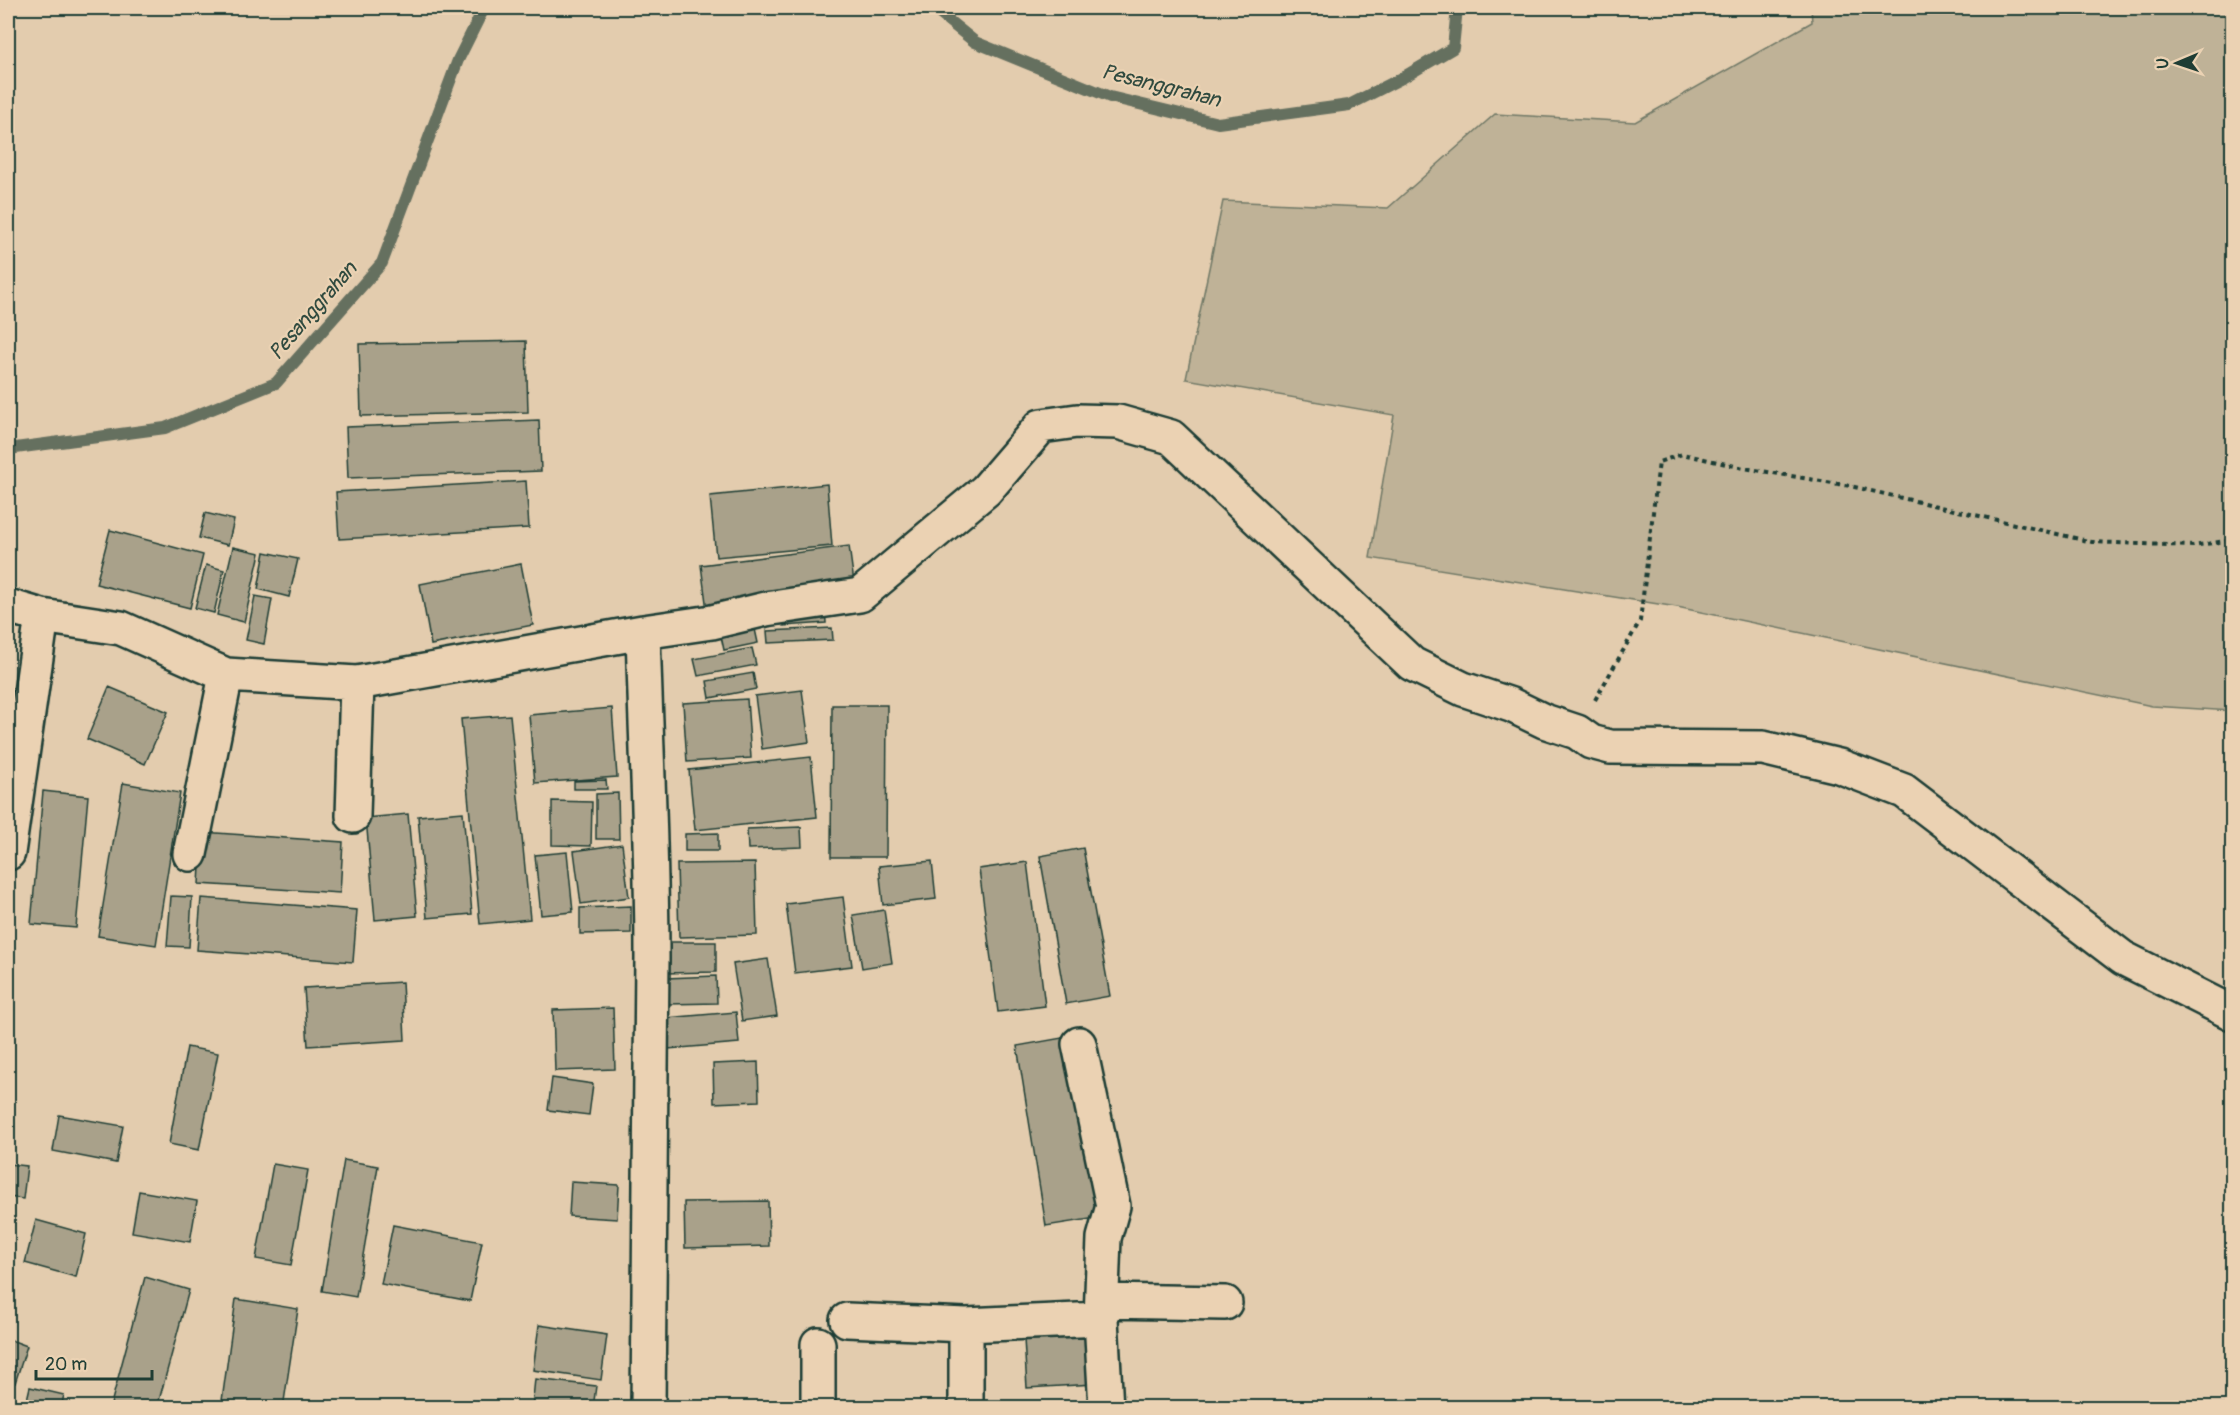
<svg xmlns="http://www.w3.org/2000/svg" width="2240" height="1415" font-family="Pangolin,sans-serif">
<style>
.green{fill:#bfb297;stroke:#6f7866;stroke-width:1.5}
.lines{fill:none;stroke-linecap:round;stroke-linejoin:round}
.stream{stroke:#656f5f;stroke-width:12}
.building{fill:#a9a18a;stroke:#1f3d34;stroke-width:1.5}
.street-casing{stroke:#1f3d34;stroke-width:38}
.path{stroke:#1f3d34;stroke-width:4;stroke-dasharray:4.5 4.5;stroke-linecap:butt}
.street{stroke:#ebd2b3;stroke-width:33}
.labels{text-anchor:middle;dominant-baseline:central;stroke-width:4.5;stroke-linejoin:round;paint-order:stroke}
.water-label{font-size:21px;font-style:italic;fill:#304a3f;stroke:#ebd2b3}
</style>
<rect width="100%" height="100%" fill="#e3ccae"/>
<filter id="ink" filterUnits="userSpaceOnUse"><feTurbulence type="fractalNoise" baseFrequency=".0167" numOctaves="2"/><feDisplacementMap in="SourceGraphic" scale="12" xChannelSelector="R" yChannelSelector="G"/><feConvolveMatrix kernelMatrix="1 2 1 2 8 2 1 2 1" color-interpolation-filters="sRGB"/></filter>
<g filter="url(#ink)">
<!-- green -->
<path class="green" d="M1811 8H2232V711L2152 706 1677 607 1370 558 1394 415 1186 379 1223 201 1388 208 1495 114 1635 122 1812 22Z"/>
<g class="lines">
<!-- stream -->
<path class="stream" d="M933 8 975 42 1110 97 1218 123 1349 105 1402 78 1453 48 1457 8
M8 449 165 428 276 383 382 263 458 60 484 8"/>
</g>
<!-- building -->
<path class="building" d="M526 341 528 412 361 416 359 344Z
M539 420 541 471 348 478 346 427Z
M526 481 529 528 339 539 336 492Z
M827 484 832 546 716 557 710 496Z
M205 513 234 520 228 545 199 538Z
M110 530 203 555 190 608 96 584Z
M849 546 855 590 707 610 701 565Z
M233 547 260 553 244 622 217 615Z
M265 552 298 559 289 597 258 589Z
M521 564 533 625 431 645 420 584Z
M206 565 224 570 214 613 195 608Z
M255 596 272 599 264 644 246 640Z
M825 607 826 623 784 626 782 611Z
M753 620 758 643 724 650 719 627Z
M832 628 833 640 768 643 767 631Z
M752 648 756 665 698 676 694 659Z
M753 673 756 689 710 698 707 681Z
M109 687 168 712 145 764 87 739Z
M802 690 809 742 762 749 755 696Z
M747 699 751 758 687 762 683 703Z
M832 705H887L886 857H831Z
M612 708 617 777 535 783 529 715Z
M510 715 530 919 480 924 461 719Z
M811 757 817 817 695 830 689 770Z
M606 780 607 789H574V781Z
M123 783 180 793 156 945 98 936Z
M43 791 88 796 76 928 31 924Z
M618 793 619 839H596V794Z
M552 801 592 802 591 846 552 845Z
M463 812 472 914 427 918 418 816Z
M408 814 417 916 375 920 366 818Z
M801 827 802 847 748 849 747 829Z
M202 832 343 842 340 893 199 884Z
M718 833V851H685V834Z
M622 844 629 897 581 904 574 851Z
M1083 848 1110 996 1066 1004 1040 856Z
M567 852 573 912 541 915 535 855Z
M932 861 936 899 883 905 879 866Z
M1027 862 1045 1006 998 1012 979 869Z
M755 863 757 935 679 937 677 864Z
M171 896 192 897 189 947 167 946Z
M843 897 852 966 795 973 786 904Z
M201 898 357 910 353 962 197 950Z
M631 906V933L580 934V908Z
M884 910 892 963 862 968 853 915Z
M663 942H716V972L664 973Z
M768 959 777 1016 742 1021 733 964Z
M716 976 717 1003 667 1004 666 978Z
M402 982 405 1040 308 1046 304 988Z
M613 1008 615 1069 555 1071 553 1010Z
M736 1012 739 1043 668 1049 666 1018Z
M1073 1036 1103 1217 1046 1226 1017 1046Z
M187 1047 218 1053 199 1150 169 1144Z
M758 1062 759 1101 714 1103 713 1064Z
M552 1078 593 1084 589 1115 548 1110Z
M59 1115 123 1126 116 1163 53 1151Z
M344 1160 378 1166 356 1297 322 1291Z
M8 1164 27 1166 23 1199 8 1197Z
M273 1164 308 1170 291 1265 256 1259Z
M571 1182 619 1185 617 1219 569 1216Z
M139 1191 197 1201 190 1242 132 1232Z
M768 1201 769 1246 685 1248 684 1202Z
M36 1220 86 1234 76 1277 25 1263Z
M393 1225 482 1242 470 1301 381 1284Z
M145 1277 189 1290 157 1408H110Z
M236 1299 298 1309 283 1408H221Z
M539 1325 607 1335 601 1380 533 1370Z
M1090 1334 1094 1384 1027 1388 1024 1339Z
M8 1339 27 1346 15 1383 8 1381Z
M535 1379 596 1386 593 1408H532Z
M30 1387 64 1395 61 1408H25Z"/>
<g class="lines">
<!-- street casing -->
<g class="street-casing">
<path id="street" d="M8 606 42 616 121 628 226 675 357 683 643 632 712 622 766 609 860 595 986 490 1041 426 1077 421 1118 422 1171 437 1412 664 1463 689 1511 705 1544 721 1577 732 1591 742 1610 747 1763 748 1839 766 1904 791 2123 958 2232 1013
M643 632C646 740 652 850 652 958 651 1108 650 1258 648 1408
M353 816 357 683
M8 853 42 616
M190 854 226 675
M1079 1044 1113 1206 1104 1238 1101 1319
M1102 1301 1225 1303
M847 1320 966 1325V1408
M966 1325 1101 1319 1106 1408
M818 1344V1408"/>
</g>
<!-- path -->
<path class="path" d="M1595 700 1640 621 1659 462 1682 454 1744 468 1850 486 2092 542 2193 546 2232 540"/>
<!-- street -->
<use href="#street" class="street"/>
</g>
</g>
<g class="labels">
<!-- water labels -->
<g class="water-label">
<text transform="translate(1161 86) rotate(14)">Pesanggrahan</text>
<text transform="translate(313 311) rotate(-49)">Pesanggrahan</text>
</g>
</g>
<!-- margin -->
<rect width="2240" height="1415" fill="none" stroke="#ebd2b3" stroke-width="30"/>
<rect x="15" y="15" width="2210" height="1385" fill="none" stroke="#1f3d34" stroke-width="2" filter="url(#ink)"/>
<!-- north arrow -->
<g transform="translate(2177 63) rotate(268)" stroke="#ebd2b3" stroke-width="4.5" paint-order="stroke">
<path d="M0-4.5L10 22L0 15L-10 22Z" fill="#1f3d34"/>
<text y="-9" font-size="16" font-weight="bold" text-anchor="middle" fill="#1f3d34">U</text>
</g>
<!-- scale -->
<path d="M36 1370v9h116v-9" fill="none" stroke="#1f3d34" stroke-width="3"/>
<text x="45" y="1370" font-size="18" fill="#1f3d34" stroke="#ebd2b3" stroke-width="4.5" paint-order="stroke">20 m</text>
</svg>
